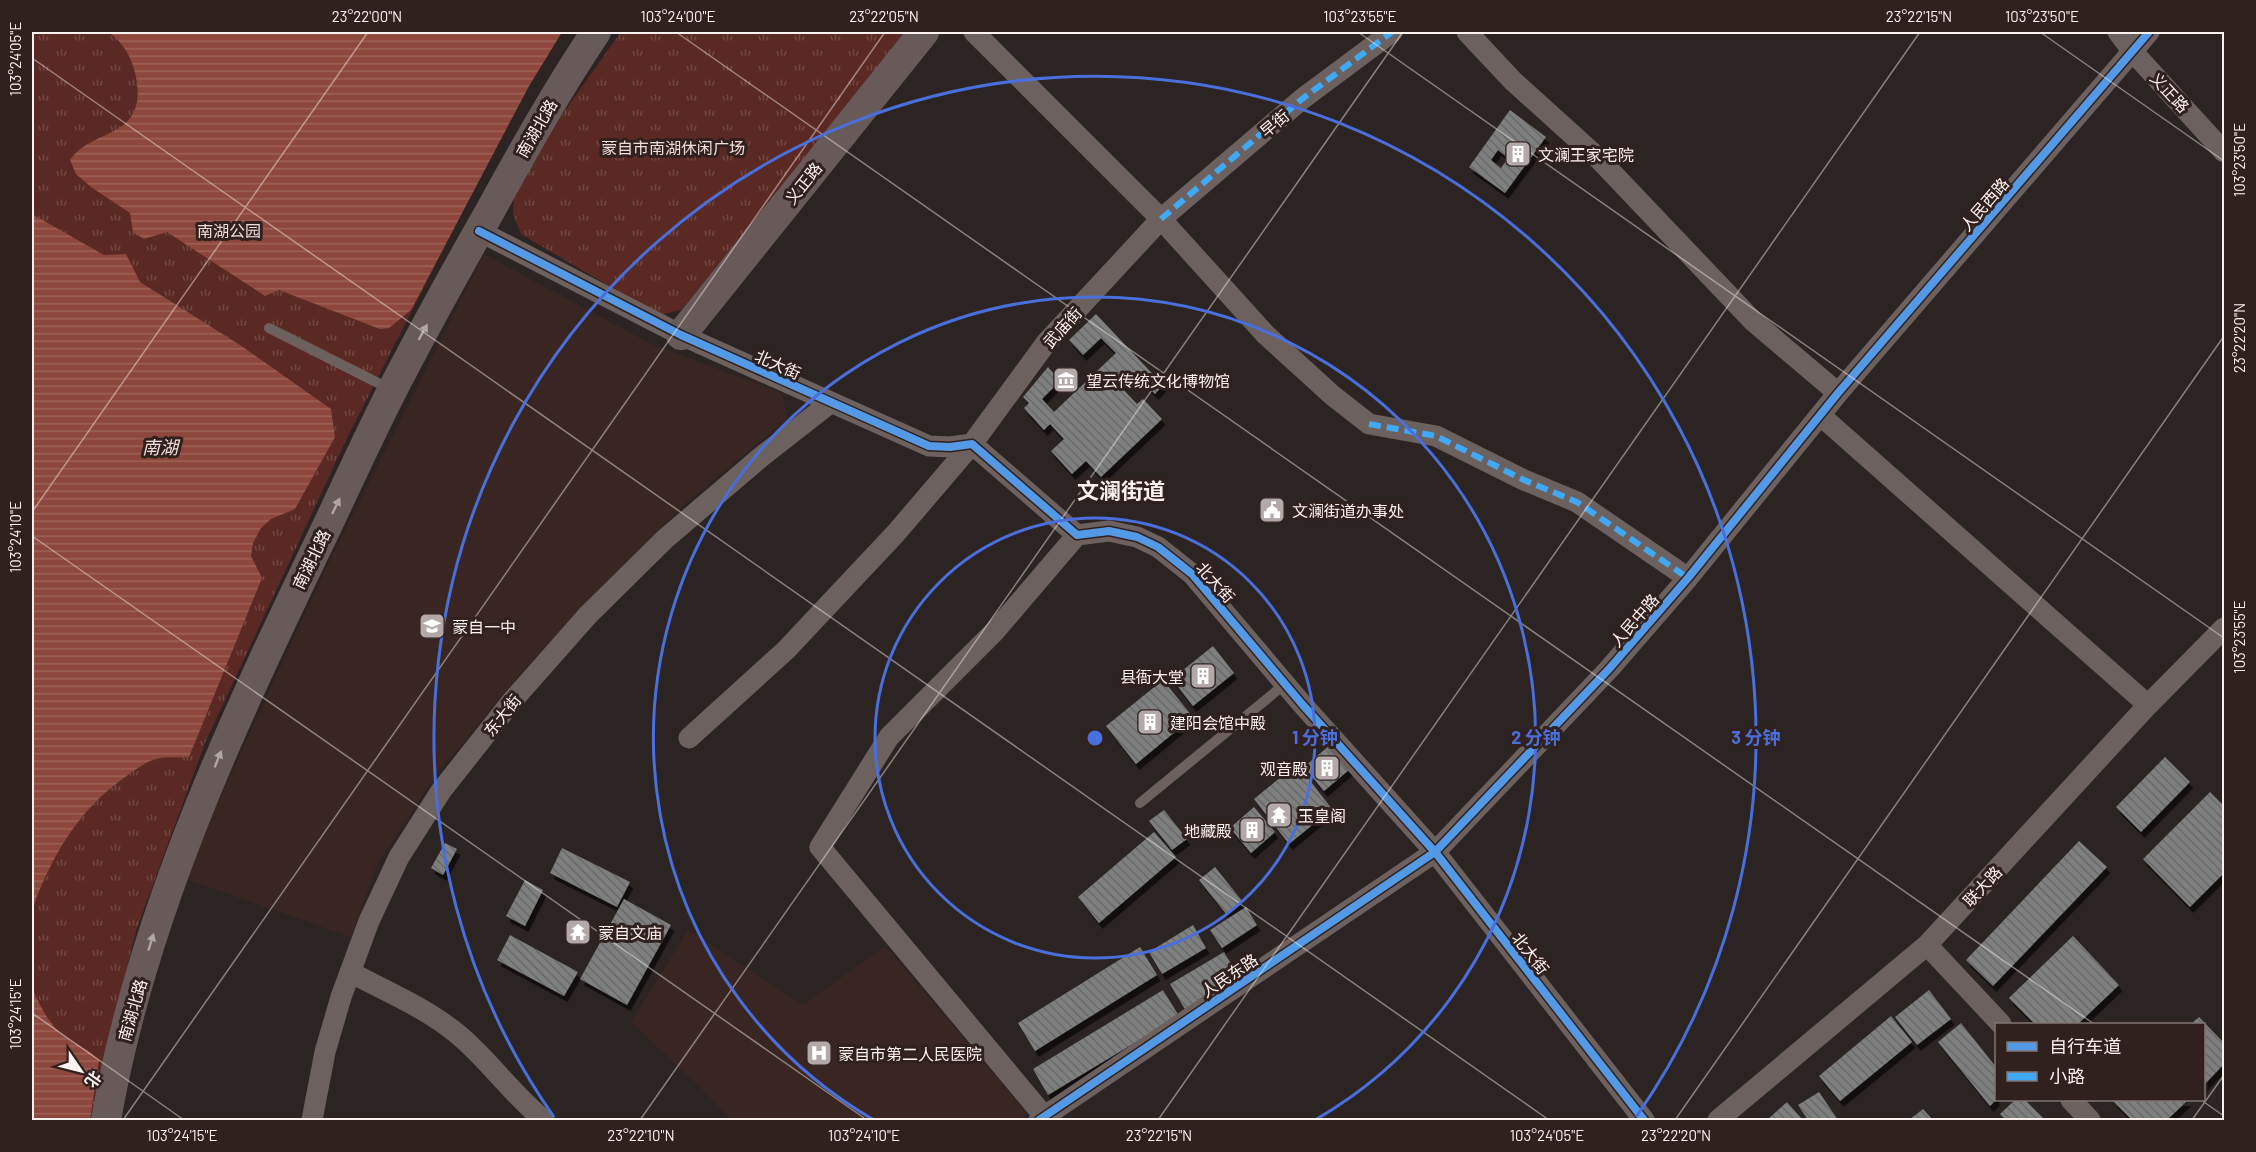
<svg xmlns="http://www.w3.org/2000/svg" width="2256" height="1152" font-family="Barlow,'Noto Sans SC',sans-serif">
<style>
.built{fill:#392622}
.park{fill:url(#park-tufts)}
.water{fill:url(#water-rules)}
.building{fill:url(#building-back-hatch);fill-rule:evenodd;filter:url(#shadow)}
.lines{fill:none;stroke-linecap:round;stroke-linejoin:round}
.lane{stroke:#6d615f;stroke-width:10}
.street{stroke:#6d615f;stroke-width:21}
.secondary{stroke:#675a59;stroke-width:30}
.quiet{stroke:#3fa9f5;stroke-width:6;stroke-dasharray:12 6;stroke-linecap:butt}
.cycleway-casing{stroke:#30211f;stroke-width:11}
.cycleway{stroke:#5399e6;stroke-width:8}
.oneway{fill:#b1a6a4}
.ticks{fill:none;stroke:#fbf1ef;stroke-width:1.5;stroke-opacity:0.45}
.ring{fill:none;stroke:#496fdd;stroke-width:3}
.labels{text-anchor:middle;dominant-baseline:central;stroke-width:6;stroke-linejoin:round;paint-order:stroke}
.street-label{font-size:16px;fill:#fbf1ef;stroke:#30211f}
.park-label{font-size:16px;fill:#f2dbd7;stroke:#30211f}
.poi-label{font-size:16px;fill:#fbf1ef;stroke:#30211f;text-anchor:start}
.water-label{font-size:18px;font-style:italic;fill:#f4ddd8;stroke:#30211f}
.district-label{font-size:22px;font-weight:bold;fill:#fbf1ef;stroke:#30211f}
.centre{fill:#496fdd;stroke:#30211f;stroke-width:3}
.ring-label{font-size:18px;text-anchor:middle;font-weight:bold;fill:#496fdd;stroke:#30211f;stroke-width:6;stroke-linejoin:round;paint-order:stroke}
.neatline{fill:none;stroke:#fbf1ef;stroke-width:2}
.ticks-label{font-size:15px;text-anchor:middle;fill:#fbf1ef}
</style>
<defs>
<pattern id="park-tufts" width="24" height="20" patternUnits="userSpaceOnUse" patternTransform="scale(1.5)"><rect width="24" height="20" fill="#5a2923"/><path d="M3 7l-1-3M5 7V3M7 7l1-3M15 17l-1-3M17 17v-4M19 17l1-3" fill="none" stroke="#734843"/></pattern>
<pattern id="water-rules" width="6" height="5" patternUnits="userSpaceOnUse" patternTransform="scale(1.5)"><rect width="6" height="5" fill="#8d473c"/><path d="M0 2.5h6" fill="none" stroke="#9e6258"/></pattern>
<pattern id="building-back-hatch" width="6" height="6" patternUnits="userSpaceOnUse" patternTransform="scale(1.5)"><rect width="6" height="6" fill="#7e7f7f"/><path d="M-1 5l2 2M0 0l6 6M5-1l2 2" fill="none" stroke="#6a6969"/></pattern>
<filter id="shadow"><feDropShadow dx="3.5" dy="6" stdDeviation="0" flood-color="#0009"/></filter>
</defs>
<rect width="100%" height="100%" fill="#2c2423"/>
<!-- built -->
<path class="built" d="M484 254 651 344 782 393 787 419 688 501 602 586 528 665 438 772 377 865 351 937 183 878 329 562Z
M688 930 803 1005 885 946 1027 1113 1019 1120H732L696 1083 631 1022Z"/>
<!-- park -->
<path class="park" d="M32 32H562L529 86 482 173 347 438 205 743 137 928 111 1029 95 1120H32Z
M621 32H911L681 310 658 315 521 234 513 214 514 194 563 113Z"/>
<!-- water -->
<path class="water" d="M109 32H562L529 86 411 310 389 328 380 329 279 290 265 296 167 232 144 239 133 232 130 213 91 187 76 174 70 160C92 128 144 140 137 83 134 61 126 46 109 32Z
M32 214 104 255 126 254 140 282 240 345 331 409 335 437 295 509 271 519 261 528 253 543 251 556 262 578 189 757C177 758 162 756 152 760 141 765 131 773 121 780 77 812 50 859 32 910Z
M32 988C40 1006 50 1027 67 1038 79 1046 88 1049 99 1060L90 1120H32Z"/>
<!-- building -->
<path class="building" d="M1510 110 1546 137 1505 193 1469 167ZM1498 150 1508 158 1501 168 1491 160Z
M1096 314 1163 385 1155 394 1134 372 1120 386 1137 404 1143 399 1162 419 1101 477 1086 461 1072 474 1051 451 1064 439 1050 424 1044 430 1024 408 1029 403 1023 397 1048 367 1060 381 1042 399 1054 412 1116 353 1101 338 1083 355 1069 340Z
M1213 646 1234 673 1193 706 1172 679Z
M1163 680 1193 717 1136 764 1106 726Z
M1330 745 1350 769 1324 791 1304 767Z
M2165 757 2190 782 2141 832 2116 807Z
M1297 764 1332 809 1289 844 1254 799Z
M2210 792 2224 806V873L2190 907 2143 859Z
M1254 807 1275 832 1251 853 1230 828Z
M1164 810 1187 839 1172 850 1149 821Z
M1154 832 1176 857 1099 923 1078 897Z
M2079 841 2107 867 1993 986 1966 960Z
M445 843 457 849 443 875 431 868Z
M562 848 630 882 617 907 550 873Z
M1215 867 1243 902 1227 915 1199 880Z
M525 880 543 890 525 926 506 916Z
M624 899 671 925 627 1005 580 979Z
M1246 907 1257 925 1222 948 1210 930Z
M1193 925 1206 948 1162 974 1149 952Z
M510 935 578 972 564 996 497 960Z
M2073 936 2119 985 2078 1024H2035L2009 998Z
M1140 947 1157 975 1035 1051 1018 1023Z
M1224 952 1240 979 1186 1011 1170 984Z
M1163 990 1179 1016 1048 1095 1033 1069Z
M1929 990 1951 1019 1917 1045 1895 1017Z
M1891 1016 1912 1042 1840 1101 1819 1076Z
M2199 1017 2224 1043V1064L2204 1085V1024H2191Z
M1961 1023 1996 1067V1100L1990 1106 1938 1042Z
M1819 1092 1838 1120H1808L1798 1105Z
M2015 1100H2025L2045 1120H2006L2000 1114Z
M2115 1100H2188L2167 1120H2132L2113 1101Z
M1787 1102 1803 1120H1767Z
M1923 1109 1933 1120H1909Z"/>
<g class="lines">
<!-- lane -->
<path class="lane" d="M269 328 390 389
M1140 803 1285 684"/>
<!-- street -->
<path class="street" d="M974 32 1161 219 1265 334 1332 395 1369 424 1436 436 1524 480 1577 502 1688 578
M1467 32 1513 81 1596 156 1753 321 1838 393
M2118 32 2133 52 2224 152
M479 231 681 335 929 446 950 447 972 444 1077 535 1109 531 1137 537 1158 547 1192 574 1302 704 1435 852 1644 1120
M1820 415 2148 705
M689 738 786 650 896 533 972 444 1046 343 1161 219 1302 99 1392 32
M1927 945 2001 1024
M350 972C385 991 424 1007 455 1032 487 1057 511 1094 544 1120
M2071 1100 2090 1120
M1044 1116 820 847 889 737 995 631 1077 535
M312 1120 325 1052 341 997 369 921 399 857 441 791 512 701 588 615 665 539 761 457 830 403
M1039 1120 1435 852 1609 669 1688 578 1838 393 2149 32
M1718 1120 1927 945 2148 705 2224 628"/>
<!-- secondary -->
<path class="secondary" d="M681 335 924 32
M106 1120C143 908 238 711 331 518 353 471 375 423 399 377 428 322 458 267 489 213 523 151 557 90 596 32"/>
<!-- quiet -->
<path class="quiet" d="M1161 219 1302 99 1392 32
M1369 424 1436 436 1524 480 1577 502 1688 578"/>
<!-- cycleway casing -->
<g class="cycleway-casing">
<path id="cycleway" d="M479 231 681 335 929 446 950 447 972 444 1077 535 1109 531 1137 537 1158 547 1192 574 1302 704 1435 852 1644 1120
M1039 1120 1435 852 1609 669 1688 578 1838 393 2149 32"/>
</g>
<!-- cycleway -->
<use href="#cycleway" class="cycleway"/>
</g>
<!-- one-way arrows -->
<defs><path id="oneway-solid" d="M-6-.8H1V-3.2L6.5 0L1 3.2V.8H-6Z" transform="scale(1.5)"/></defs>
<g class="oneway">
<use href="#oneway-solid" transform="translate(423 332) rotate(-61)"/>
<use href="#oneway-solid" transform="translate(336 506) rotate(-64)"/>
<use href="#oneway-solid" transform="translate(218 759) rotate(-68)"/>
<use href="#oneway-solid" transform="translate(151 942) rotate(-73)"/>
</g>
<!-- ticks -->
<path class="ticks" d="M676 32 2094 1024M1358 32 2224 638M2040 32 2224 161M32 58 1549 1120M32 512 368 32M32 536 867 1120M32 1013 184 1120M2201 1100 2224 1116M123 1120 885 32M640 1120 1403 32M1158 1120 1920 32M1675 1120 2224 336M2192 1120 2224 1075"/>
<!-- distance rings -->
<g class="ring">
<circle cx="1095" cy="738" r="220"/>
<path d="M874 1120A441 441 0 1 1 1315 1120"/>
<path d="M554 1117A661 661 0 1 1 1636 1117"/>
</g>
<!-- icons -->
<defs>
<g id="building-square" transform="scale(1.35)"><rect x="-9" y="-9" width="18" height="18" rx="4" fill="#b3a9a8" stroke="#30211f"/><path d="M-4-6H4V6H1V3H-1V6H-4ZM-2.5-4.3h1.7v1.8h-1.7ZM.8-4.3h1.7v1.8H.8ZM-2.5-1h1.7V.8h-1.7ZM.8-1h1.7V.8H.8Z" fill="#fff"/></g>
<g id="museum-square" transform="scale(1.35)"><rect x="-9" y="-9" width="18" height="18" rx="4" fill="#b3a9a8" stroke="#30211f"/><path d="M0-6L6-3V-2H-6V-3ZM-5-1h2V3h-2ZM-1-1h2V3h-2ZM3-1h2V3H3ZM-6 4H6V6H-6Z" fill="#fff"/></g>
<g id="civic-square" transform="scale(1.35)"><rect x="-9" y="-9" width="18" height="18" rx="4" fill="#b3a9a8" stroke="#30211f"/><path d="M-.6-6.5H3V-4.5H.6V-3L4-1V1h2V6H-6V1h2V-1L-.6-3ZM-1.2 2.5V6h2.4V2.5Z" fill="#fff"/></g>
<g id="school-square" transform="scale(1.35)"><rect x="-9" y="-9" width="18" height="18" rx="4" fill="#b3a9a8" stroke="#30211f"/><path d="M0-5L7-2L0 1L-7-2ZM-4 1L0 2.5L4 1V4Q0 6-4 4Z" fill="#fff"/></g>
<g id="temple-square" transform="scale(1.35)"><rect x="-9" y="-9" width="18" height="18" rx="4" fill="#b3a9a8" stroke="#30211f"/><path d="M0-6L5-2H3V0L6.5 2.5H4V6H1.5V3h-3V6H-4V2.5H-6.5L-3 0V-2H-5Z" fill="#fff"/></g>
<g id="hospital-square" transform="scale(1.35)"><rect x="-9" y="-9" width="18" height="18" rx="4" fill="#b3a9a8" stroke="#30211f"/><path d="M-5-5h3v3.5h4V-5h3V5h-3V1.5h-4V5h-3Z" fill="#fff"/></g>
</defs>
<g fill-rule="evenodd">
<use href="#building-square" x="1518" y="154"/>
<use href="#museum-square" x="1066" y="380"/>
<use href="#civic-square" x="1272" y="510"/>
<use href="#school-square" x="432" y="626"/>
<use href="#building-square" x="1203" y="676"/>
<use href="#building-square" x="1150" y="722"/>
<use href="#building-square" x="1327" y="768"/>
<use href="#temple-square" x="1279" y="815"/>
<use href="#building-square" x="1252" y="830"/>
<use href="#temple-square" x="578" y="932"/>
<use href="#hospital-square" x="819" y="1053"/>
</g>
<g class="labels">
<!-- street labels -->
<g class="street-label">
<text transform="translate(2170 92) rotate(47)">义正路</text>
<text transform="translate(1274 123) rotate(-40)">早街</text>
<text transform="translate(536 128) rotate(-60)">南湖北路</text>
<text transform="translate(803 183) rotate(-51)">义正路</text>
<text transform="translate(1984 204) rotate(-49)">人民西路</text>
<text transform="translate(1062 327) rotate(-48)">武庙街</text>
<text transform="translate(778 364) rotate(24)">北大街</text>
<text transform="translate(311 559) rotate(-64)">南湖北路</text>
<text transform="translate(1216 582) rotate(48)">北大街</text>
<text transform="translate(1634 620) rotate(-49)">人民中路</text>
<text transform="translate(502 715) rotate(-51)">东大街</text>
<text transform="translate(1982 886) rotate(-47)">联大路</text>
<text transform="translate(1531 953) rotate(52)">北大街</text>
<text transform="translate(1229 975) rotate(-34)">人民东路</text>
<text transform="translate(132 1010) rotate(-74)">南湖北路</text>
</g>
<!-- park labels -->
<g class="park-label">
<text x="673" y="147">蒙自市南湖休闲广场</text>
<text x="229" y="230">南湖公园</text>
</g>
<!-- poi labels -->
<g class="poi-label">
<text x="1538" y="154">文澜王家宅院</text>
<text x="1086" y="380">望云传统文化博物馆</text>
<text x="1292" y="510">文澜街道办事处</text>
<text x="452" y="626">蒙自一中</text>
<text x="1184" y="676" text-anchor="end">县衙大堂</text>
<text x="1170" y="722">建阳会馆中殿</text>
<text x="1308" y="768" text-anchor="end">观音殿</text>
<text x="1298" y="815">玉皇阁</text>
<text x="1232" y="830" text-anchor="end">地藏殿</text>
<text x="598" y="932">蒙自文庙</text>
<text x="838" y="1053">蒙自市第二人民医院</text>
</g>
<!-- water labels -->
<g class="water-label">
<text x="160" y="447">南湖</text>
</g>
<!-- district labels -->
<g class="district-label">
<text x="1121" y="490">文澜街道</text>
</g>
</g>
<circle cx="1095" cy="738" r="9" class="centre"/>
<g class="ring-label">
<text x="1315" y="744">1 分钟</text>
<text x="1536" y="744">2 分钟</text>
<text x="1756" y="744">3 分钟</text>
</g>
<!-- border -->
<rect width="2256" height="1152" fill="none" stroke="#30211f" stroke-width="66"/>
<!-- legend -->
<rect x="1995" y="1023" width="210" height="78" fill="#30211f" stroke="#817472" stroke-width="1.5"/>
<rect x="2007" y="1042" width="30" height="9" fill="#5399e6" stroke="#817472" stroke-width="1.5"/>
<text x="2049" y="1053" font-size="18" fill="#fbf1ef">自行车道</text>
<rect x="2007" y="1072" width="30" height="9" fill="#3fa9f5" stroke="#817472" stroke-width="1.5"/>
<text x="2049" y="1083" font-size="18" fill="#fbf1ef">小路</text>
<!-- north arrow -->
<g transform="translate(81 1071) rotate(125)" stroke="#30211f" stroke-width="4.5" paint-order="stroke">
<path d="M0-4.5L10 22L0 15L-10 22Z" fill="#fbf1ef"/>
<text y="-9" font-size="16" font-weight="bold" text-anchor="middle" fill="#fbf1ef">北</text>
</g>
<rect x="33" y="33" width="2190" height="1086" class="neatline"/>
<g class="ticks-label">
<text x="367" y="22">23°22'00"N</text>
<text x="678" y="22">103°24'00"E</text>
<text x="884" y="22">23°22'05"N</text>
<text x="1360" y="22">103°23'55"E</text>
<text x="1919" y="22">23°22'15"N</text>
<text x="2042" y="22">103°23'50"E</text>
<text transform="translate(16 59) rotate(-90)" y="5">103°24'05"E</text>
<text transform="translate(2240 160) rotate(-90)" y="5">103°23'50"E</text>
<text transform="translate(2240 338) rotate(-90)" y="5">23°22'20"N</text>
<text transform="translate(16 537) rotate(-90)" y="5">103°24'10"E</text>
<text transform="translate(2240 637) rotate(-90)" y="5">103°23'55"E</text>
<text transform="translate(16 1014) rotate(-90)" y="5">103°24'15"E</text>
<text x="182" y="1141">103°24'15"E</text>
<text x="641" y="1141">23°22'10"N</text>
<text x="864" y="1141">103°24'10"E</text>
<text x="1159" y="1141">23°22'15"N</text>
<text x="1547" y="1141">103°24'05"E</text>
<text x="1676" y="1141">23°22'20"N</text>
</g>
</svg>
